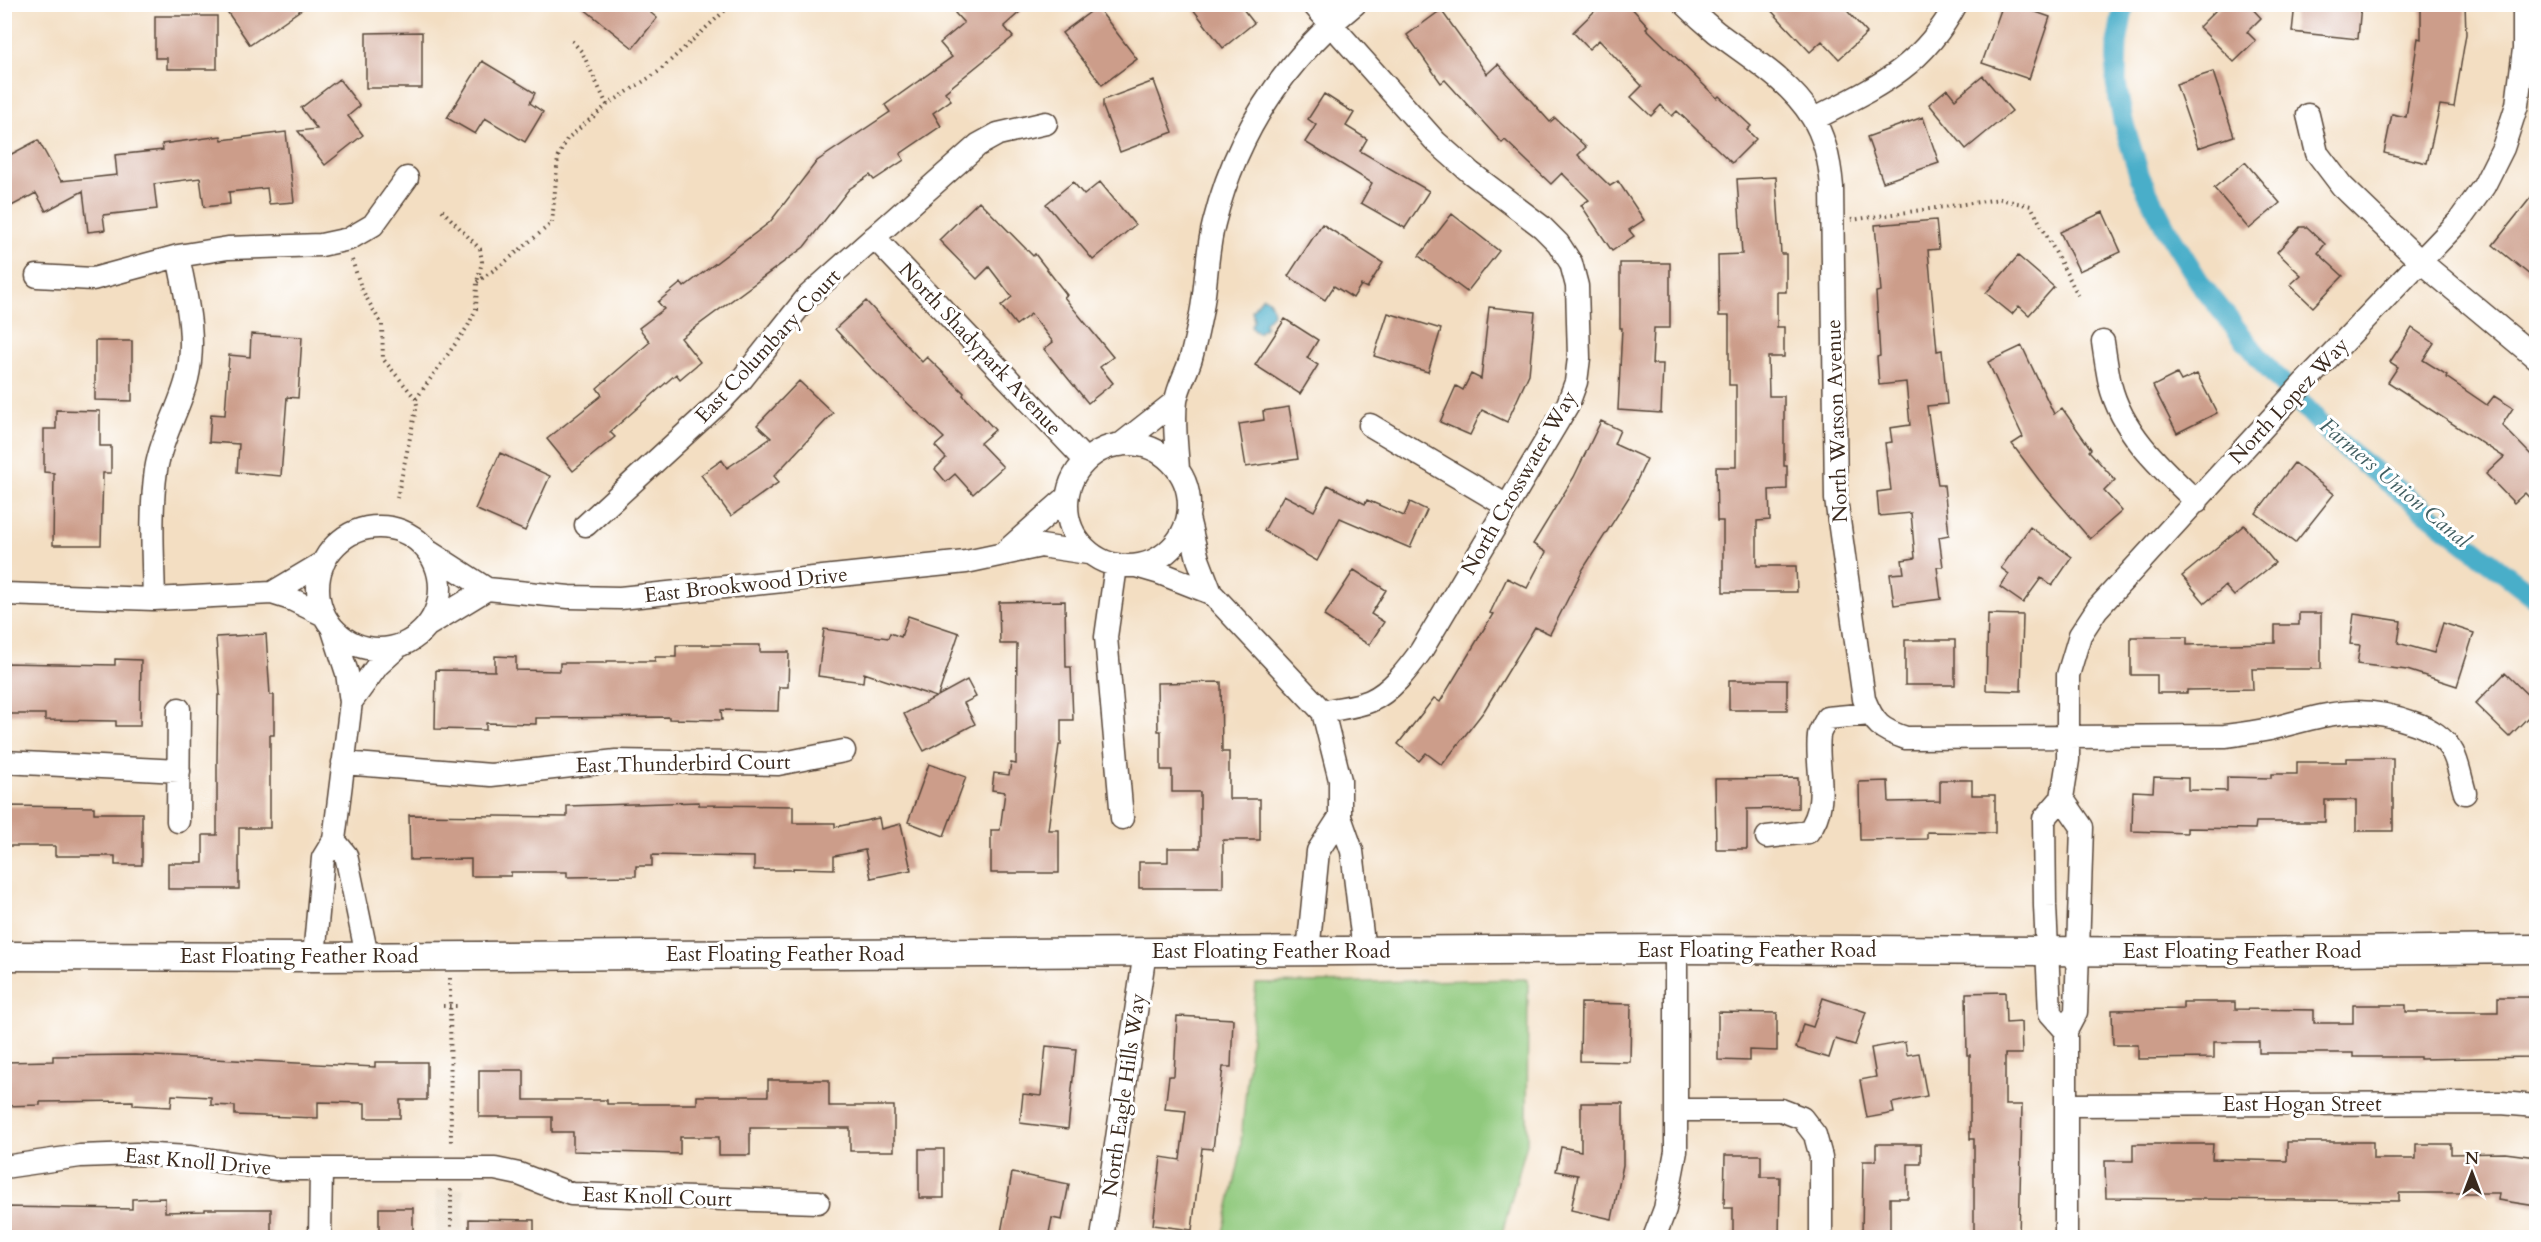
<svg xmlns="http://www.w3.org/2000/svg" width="2541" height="1242" font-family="Cardo,serif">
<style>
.built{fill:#e1cdb1}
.green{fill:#90c97d;stroke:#667a4e;stroke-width:1.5}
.water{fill:#4aaec9;stroke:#426c74;stroke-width:1.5}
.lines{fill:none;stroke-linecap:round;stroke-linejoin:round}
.canal{stroke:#4aaec9;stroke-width:21}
.building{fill:#cc9d8a}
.minor-casing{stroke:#574537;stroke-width:25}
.major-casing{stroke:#574537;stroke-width:31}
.path{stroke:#574537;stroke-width:4;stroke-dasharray:1.5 4.5;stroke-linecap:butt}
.minor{stroke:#fff;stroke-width:22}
.major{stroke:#fff;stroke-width:28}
.labels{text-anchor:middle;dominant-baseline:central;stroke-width:6;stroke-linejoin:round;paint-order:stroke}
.street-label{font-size:21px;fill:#3b2a1e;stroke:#fff}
.water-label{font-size:22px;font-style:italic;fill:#415f62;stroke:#fff}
</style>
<rect width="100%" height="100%" fill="#fff"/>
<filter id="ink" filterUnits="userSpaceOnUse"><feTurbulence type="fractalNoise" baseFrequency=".0167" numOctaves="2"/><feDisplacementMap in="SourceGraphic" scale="12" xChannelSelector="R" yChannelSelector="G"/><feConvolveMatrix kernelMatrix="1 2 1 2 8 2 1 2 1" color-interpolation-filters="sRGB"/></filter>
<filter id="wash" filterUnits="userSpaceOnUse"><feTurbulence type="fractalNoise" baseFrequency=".008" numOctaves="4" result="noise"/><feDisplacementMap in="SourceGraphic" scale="24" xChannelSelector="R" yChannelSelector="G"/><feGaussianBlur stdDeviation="1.35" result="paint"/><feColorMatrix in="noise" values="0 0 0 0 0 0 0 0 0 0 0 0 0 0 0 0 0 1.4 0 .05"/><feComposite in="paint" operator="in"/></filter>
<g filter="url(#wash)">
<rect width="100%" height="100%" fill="#f3dec2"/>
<!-- built -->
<path class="built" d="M464 1189 463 1237H436V1190Z"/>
<!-- green -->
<path class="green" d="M1528 979 1527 1143 1501 1237H1222L1239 1162 1256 984Z"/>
<!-- water -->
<path class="water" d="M1263 297C1271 300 1272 305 1273 314L1265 322 1266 327 1258 333 1253 330 1251 325 1254 320 1252 310Z"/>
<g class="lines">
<!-- canal -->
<path class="canal" d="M2124 4 2117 44 2116 83 2123 121 2140 177 2167 230 2202 286 2265 365 2342 446 2536 598"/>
</g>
<g id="blocks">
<!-- building -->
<path class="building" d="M222 4H309L250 45Z
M578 4H640L657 18 633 48Z
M965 4H1029L1004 26 1013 37 945 92 951 100 933 113 941 126 900 154 904 160 874 180 870 175 849 189 804 247 681 338 700 362 680 379 676 374 610 432 615 437 573 471 547 439 602 395 597 388 650 342 639 328 664 309 658 302 681 283 684 287 770 222 817 161 890 112 885 105 952 57 940 43 964 23 955 13Z
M1189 4H1239L1254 23 1223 48Z
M1602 4H1628L1648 26 1646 28 1717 98 1719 96 1751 126 1747 130 1756 139 1732 163 1677 111 1672 116 1661 105 1651 116 1631 97 1642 86 1599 40 1589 49 1573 32Z
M1765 4H1841L1867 33 1839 59 1822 41 1810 52Z
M2003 4H2013L2050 17 2029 79 1982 63Z
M2222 4H2248L2261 18 2247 32 2256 41 2234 62 2199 27Z
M2295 4H2361L2358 39 2292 32Z
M2421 4H2465L2466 34 2454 107 2440 105 2427 163 2384 153 2392 114 2406 117 2418 38 2421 39Z
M1097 7 1137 59 1102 85 1062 33Z
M1441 10 1487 74 1498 64 1550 122 1555 118 1586 147 1578 155 1610 186 1618 181 1644 220 1629 230 1634 236 1612 251 1581 205 1589 200 1562 173 1551 184 1505 140 1502 143 1445 80 1441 83 1407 35Z
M155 16H217V69H167V58H155Z
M422 32V88H366V33Z
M482 61 535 93 530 103 543 112 525 142 485 118 475 134 447 118Z
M2213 72 2234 136 2198 148 2176 84Z
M1983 76 2012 111 1966 149 1929 104 1947 89 1955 99Z
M339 79 360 106 348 116 363 135 325 165 298 131 317 129 301 108Z
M1154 81 1173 132 1120 152 1103 107V100Z
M1324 94 1354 113 1346 126 1367 139 1360 151 1429 191 1405 228 1361 203 1372 183 1305 142 1316 125 1308 119Z
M1923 117 1939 163 1883 182 1867 137Z
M286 132 294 202 269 204 267 188 229 192 230 204 204 207 200 178 154 184 157 209 103 215 105 230 88 232 83 191 46 211 36 193 4 210V158L38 140 61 181 117 175 115 155 163 150 162 144 221 136 222 140Z
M2245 162 2280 203 2249 229 2214 188Z
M1776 177 1781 254H1786V292H1777V327H1784V357H1768L1769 396H1784V466H1787V489L1769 490 1770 520 1757 521V566H1796L1797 592H1723V521H1717L1716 467H1736V385H1729V316H1719L1718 255 1742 254 1737 179Z
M1073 182 1084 195 1100 182 1135 225 1093 260 1046 204Z
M2536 191V280L2493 245Z
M979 201 1033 256 1035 254 1067 295 1064 297 1113 357 1100 367 1113 383 1088 403 1044 349 1053 342 1031 314 1016 325 1001 306 1012 297 989 267 977 279 939 240Z
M2103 212 2121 252 2079 271 2060 232Z
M1452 214 1499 251 1467 292 1419 256Z
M1936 220 1939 249 1928 250 1937 351 1942 350 1947 404 1927 406 1938 485H1944L1949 535 1939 537 1943 567H1937L1941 599 1894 605 1890 574 1904 573 1902 560 1915 558 1911 513 1879 516 1877 492 1891 490 1885 443 1892 442 1890 428 1910 425 1906 382 1879 385 1877 357 1880 356 1876 292 1881 291 1875 225Z
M1322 224 1383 263 1367 288 1361 285 1353 298 1334 286 1325 300 1288 276Z
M2300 227H2307L2325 244 2318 253 2343 276 2313 307 2290 285 2301 275 2277 252Z
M2018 256 2054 287 2029 315 2019 306 2012 314 1986 293Z
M1620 263H1670V328H1654L1652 364H1663L1661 413 1618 410 1622 328H1620Z
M866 301 922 362 927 357 964 393 963 395 995 430 980 443 1003 467 973 494 955 474 946 482 935 469 946 458 935 446 944 438 874 371 835 329Z
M1489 307 1535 312 1529 374 1507 422 1482 410 1470 435 1440 422 1456 386 1463 390 1471 374 1481 379Z
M1388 313 1441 329 1428 372 1374 356Z
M1285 319 1318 340 1307 358 1318 365 1300 394 1255 365Z
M2412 328 2434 343 2423 360 2447 375 2446 377 2487 405 2494 396 2513 408 2502 425 2536 460V505L2525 493 2514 503 2486 474 2504 457 2388 382 2398 367 2390 362Z
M251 334 302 337 298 398 287 397 281 476 237 472 239 444 209 442 211 414 225 415 229 355 250 357Z
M95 341H132V401L95 400Z
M2022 346 2054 414 2062 408 2091 449 2089 451 2115 480 2104 491 2122 511 2090 539 2039 480 2012 444 2023 437 1988 362Z
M2177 374 2181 381 2197 374 2217 413 2177 433 2153 386Z
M799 381 833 413 774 476 779 482 731 516 701 475 722 460 727 468 771 438 757 425Z
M1289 407 1298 459 1246 467 1239 424 1264 420 1263 411Z
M56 410 100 411V446H111V473H103L101 545H53L54 473 44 472V429H56Z
M1601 421 1620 430 1614 444 1647 459 1629 497 1583 569 1550 634 1535 627 1484 711 1442 765 1426 753 1419 761 1398 744 1434 698 1440 702 1493 614 1490 613 1507 578 1527 588 1546 552 1533 544 1574 477Z
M500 453 550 476 525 531 475 509Z
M2294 463 2334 494 2295 543 2256 513Z
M1328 485 1365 504 1367 500 1404 516 1410 502 1427 510 1410 548 1340 518 1317 561 1264 531 1284 495 1314 511Z
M2244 525 2275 563 2234 596 2225 586 2205 603 2182 576Z
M2030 527 2072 557 2052 586 2041 578 2023 603 2000 587 2009 574 2001 568Z
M1354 570 1386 590 1371 614 1384 622 1369 645 1324 616Z
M1065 601 1066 667H1071L1073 720H1061V745H1059L1048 830H1059V873H991V830H1000L1005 792 992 790 994 773 1009 775 1011 763 1016 764 1017 644H1000L999 602Z
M2299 613H2321V669H2252L2253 689 2187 690V693H2157V675H2131V637H2187V645L2275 643V625H2299Z
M1988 614 2023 615 2021 691 1986 690Z
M2354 614 2401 621 2398 643 2434 653 2443 623 2474 633 2457 686 2407 670 2357 664 2360 645 2350 644Z
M908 616 959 633 938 696 967 680 976 697 964 703 975 724 924 751 904 714 936 697 864 673 863 682 818 676 824 629 888 638 890 633 901 637Z
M266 634 270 695H274V735H270V828H239V889H168V863H203V835H217V760L218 695H220L216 637Z
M1905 640H1955V685H1905Z
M676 645H760V652H789L788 687H779L778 711 721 710 722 720 669 719V717L536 718V724L486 723V730L435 729 436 670 495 671V656L516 657V670L560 671V663H607V661H655V657H676Z
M115 659 141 660 140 726H116V721L45 720V714H4V663L115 665Z
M2505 673 2536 703V709L2509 737 2475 704Z
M1729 680H1787V710H1729Z
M1221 682 1222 752H1229V799H1260V840H1223V888H1139V862H1168V848H1200V792H1172V770H1161V731H1158L1157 683Z
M2347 758H2393V831H2356V800H2325V822H2256L2255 829 2187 828V833L2132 831 2133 791 2153 792 2154 777 2188 778V790L2227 791V777L2271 778V774H2297V762H2347Z
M929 764 966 777 944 836 908 822Z
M1798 778V808L1747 809V849H1716L1715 779Z
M1940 780H1972V795H1995V833L1927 832V839L1860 840 1859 782 1888 781 1889 802 1940 801Z
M699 802V805L793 806V823H835V827L879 818 881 829 901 824 911 870 871 878 865 850 834 856V869L793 868V870H754V857L652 855V866H636V876L567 877V872H511V876H471V859L410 860 409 815 567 817V806Z
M4 806 94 807V813H142V865H115V856H55V846H4Z
M2005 992 2006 1023 2021 1022 2022 1054H2005V1105H2022L2019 1238H1974V1139H1970V1055H1967L1966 993Z
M2498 997H2536V1040H2532V1057L2420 1059V1057H2353V1053H2259V1042H2214V1058L2138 1059V1045H2113L2112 1010 2183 1009V1002H2235V1009L2314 1010V1023H2353V1005H2406V1012H2498Z
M1823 998 1866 1012 1855 1045 1835 1039 1829 1058 1796 1048 1803 1024 1813 1027Z
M1581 1003 1631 1004 1630 1062 1580 1061Z
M1718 1012 1777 1013V1051L1749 1050V1061L1718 1060Z
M1177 1016 1233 1019 1231 1067H1223L1213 1149 1202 1148 1192 1230 1153 1225 1161 1157 1180 1160 1186 1111 1165 1109 1169 1076H1174Z
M1905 1042 1907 1055 1919 1053 1927 1096 1892 1103 1894 1113 1867 1118 1860 1080 1876 1077 1871 1048Z
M1046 1046 1076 1049 1068 1129 1020 1123 1023 1094 1041 1096Z
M135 1055 375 1067V1062H427V1100H400V1118H365V1103L318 1102V1118L235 1115V1106L211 1105V1097L172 1095 171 1107 133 1105V1101L40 1102V1105L4 1106V1062L53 1061V1056Z
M479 1070H524V1100H607V1104H697V1096H768V1080H829V1106H894V1151H850V1128H750V1155H719V1137H680V1154L573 1151V1132H552V1117H479Z
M1581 1103H1623V1165L1612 1219 1571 1210 1578 1175 1556 1171 1561 1147 1581 1151Z
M2287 1142H2373V1159H2416V1144H2451V1154L2505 1153 2536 1157V1206L2498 1200 2499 1193H2399V1201L2106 1198 2105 1161H2133V1144H2213L2212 1159 2287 1161Z
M1876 1144H1921V1164H1908V1198H1890V1238H1862L1863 1161H1876Z
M919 1149H944V1198H919Z
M1725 1155H1761V1177H1780L1779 1238H1733V1208H1724Z
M1012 1173 1069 1184 1062 1220 1052 1218 1048 1238H1000Z
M165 1198V1212L205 1211V1209H271V1238H4L6 1207 132 1209V1199Z
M379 1208H413V1238H379Z
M469 1219 534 1220V1238H469Z"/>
</g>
</g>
<g filter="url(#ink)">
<use href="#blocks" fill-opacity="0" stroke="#574537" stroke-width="1.5"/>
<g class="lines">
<!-- minor casing -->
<g class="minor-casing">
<path id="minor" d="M1313 4 1436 142 1471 173 1542 227 1558 243 1571 263 1577 286 1579 358 1576 382 1568 404 1421 651C1408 669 1391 692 1370 701 1356 707 1338 708 1323 712
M1685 4C1695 14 1705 23 1716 32 1750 58 1789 80 1812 117 1825 137 1830 163 1832 187L1836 499 1864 699C1874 724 1881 730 1906 738L2225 736C2240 734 2255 732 2270 729 2327 715 2355 702 2414 723 2429 728 2445 738 2453 753 2459 765 2461 780 2465 793
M2308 115 2317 153 2342 186 2421 262 2536 358
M1814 119C1876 87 1921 69 1956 4
M874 237 1086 461
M37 276 93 279 178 256 228 248 321 245 349 239 373 225 407 178
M2103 342C2105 356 2107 370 2110 384 2122 433 2161 468 2197 502
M1370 425 1507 506
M1067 505a61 61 0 1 1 122 0a61 61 0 1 1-122 0Z
M1120 445 1176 401
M1178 470C1177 448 1173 423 1176 401 1178 387 1187 372 1191 358 1195 344 1198 328 1201 314 1207 284 1206 253 1214 223 1236 135 1284 61 1355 4
M1188 518 1198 559 1211 593 1323 712 1340 780V817L1352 851 1364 951
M586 525 719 403 742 379 808 296 978 145 998 134 1046 123
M318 588a61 61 0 1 1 122 0a61 61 0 1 1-122 0Z
M428 551 487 589 569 597 620 598 966 562 1041 546 1088 553
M1006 551 1067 497
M1116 566 1106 637 1122 818
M1136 566 1160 573 1211 593
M272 593 324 562
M4 594 154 599 272 593 291 599 324 615
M154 599C153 556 150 512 156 470 161 438 179 410 187 379 197 337 186 297 178 256
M428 625 487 589
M332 627 347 673 351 702
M4 762 179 771
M343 763 491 775 616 761 778 764 844 751
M2062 798 2068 760V675L2080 635 2097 609 2304 383 2459 221 2484 186 2503 148 2517 105 2524 49V4
M2062 798 2082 827 2076 1012 2066 1031 2050 1013 2045 906 2044 819Z
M178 821 179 709
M1767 837 1808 832C1831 802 1815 769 1819 735 1820 730 1825 723 1827 718L1870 714
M334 840 346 855 367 956
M1308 952 1318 851 1340 817
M314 957 323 858 334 840 351 702 378 665 399 646
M2066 1031V1238
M2068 1105 2501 1103 2536 1106
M1677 1110H1781L1802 1118 1815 1135 1821 1157V1238
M4 1167 80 1156 136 1154 189 1157 277 1169H495L519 1174 571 1194 818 1202
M320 1238 321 1169
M1102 1238 1145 952
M1654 1238 1665 1209 1676 1151V949"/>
</g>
<!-- major casing -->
<g class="major-casing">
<path id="major" d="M4 956 314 957 1676 949 2219 952 2536 949"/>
</g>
<!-- path -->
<path class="path" d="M572 41 582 52 607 105
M1851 220 2000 199 2031 206 2078 295
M352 260 362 290 382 325 383 359 416 399 417 405 397 498
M477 282 505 262 552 223 558 157 567 139 607 105 658 72 732 4
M416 399 468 326 476 309 477 282 482 262 480 249 442 210
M450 978 451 1146
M443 1006H461
M451 1189V1238"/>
<!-- minor -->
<use href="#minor" class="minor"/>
<!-- major -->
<use href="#major" class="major"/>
</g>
</g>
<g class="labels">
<!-- street labels -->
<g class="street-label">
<text transform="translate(768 346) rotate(-47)">East Columbary Court</text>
<text transform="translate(980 349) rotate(47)">North Shadypark Avenue</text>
<text transform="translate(2289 401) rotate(-47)">North Lopez Way</text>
<text transform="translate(1837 421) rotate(-92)">North Watson Avenue</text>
<text transform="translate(1519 483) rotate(-60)">North Crosswater Way</text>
<text transform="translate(746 585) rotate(-6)">East Brookwood Drive</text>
<text transform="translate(683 764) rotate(-1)">East Thunderbird Court</text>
<text x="1757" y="950">East Floating Feather Road</text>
<text x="1271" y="951">East Floating Feather Road</text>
<text x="2242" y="951">East Floating Feather Road</text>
<text x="785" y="954">East Floating Feather Road</text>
<text x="299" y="956">East Floating Feather Road</text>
<text transform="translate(1124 1095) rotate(-82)">North Eagle Hills Way</text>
<text x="2302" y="1104">East Hogan Street</text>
<text transform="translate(198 1162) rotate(5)">East Knoll Drive</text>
<text transform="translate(657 1197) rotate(2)">East Knoll Court</text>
</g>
<!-- water labels -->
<g class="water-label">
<text transform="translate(2395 483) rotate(40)">Farmers Union Canal</text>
</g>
</g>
<!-- margin -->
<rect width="2541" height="1242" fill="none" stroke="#fff" stroke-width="24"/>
<!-- north arrow -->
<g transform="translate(2472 1173)" stroke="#ffffff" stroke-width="4.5" paint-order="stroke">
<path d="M0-4.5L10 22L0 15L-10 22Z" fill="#3b2a1e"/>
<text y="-9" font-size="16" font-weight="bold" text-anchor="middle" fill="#3b2a1e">N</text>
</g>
</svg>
